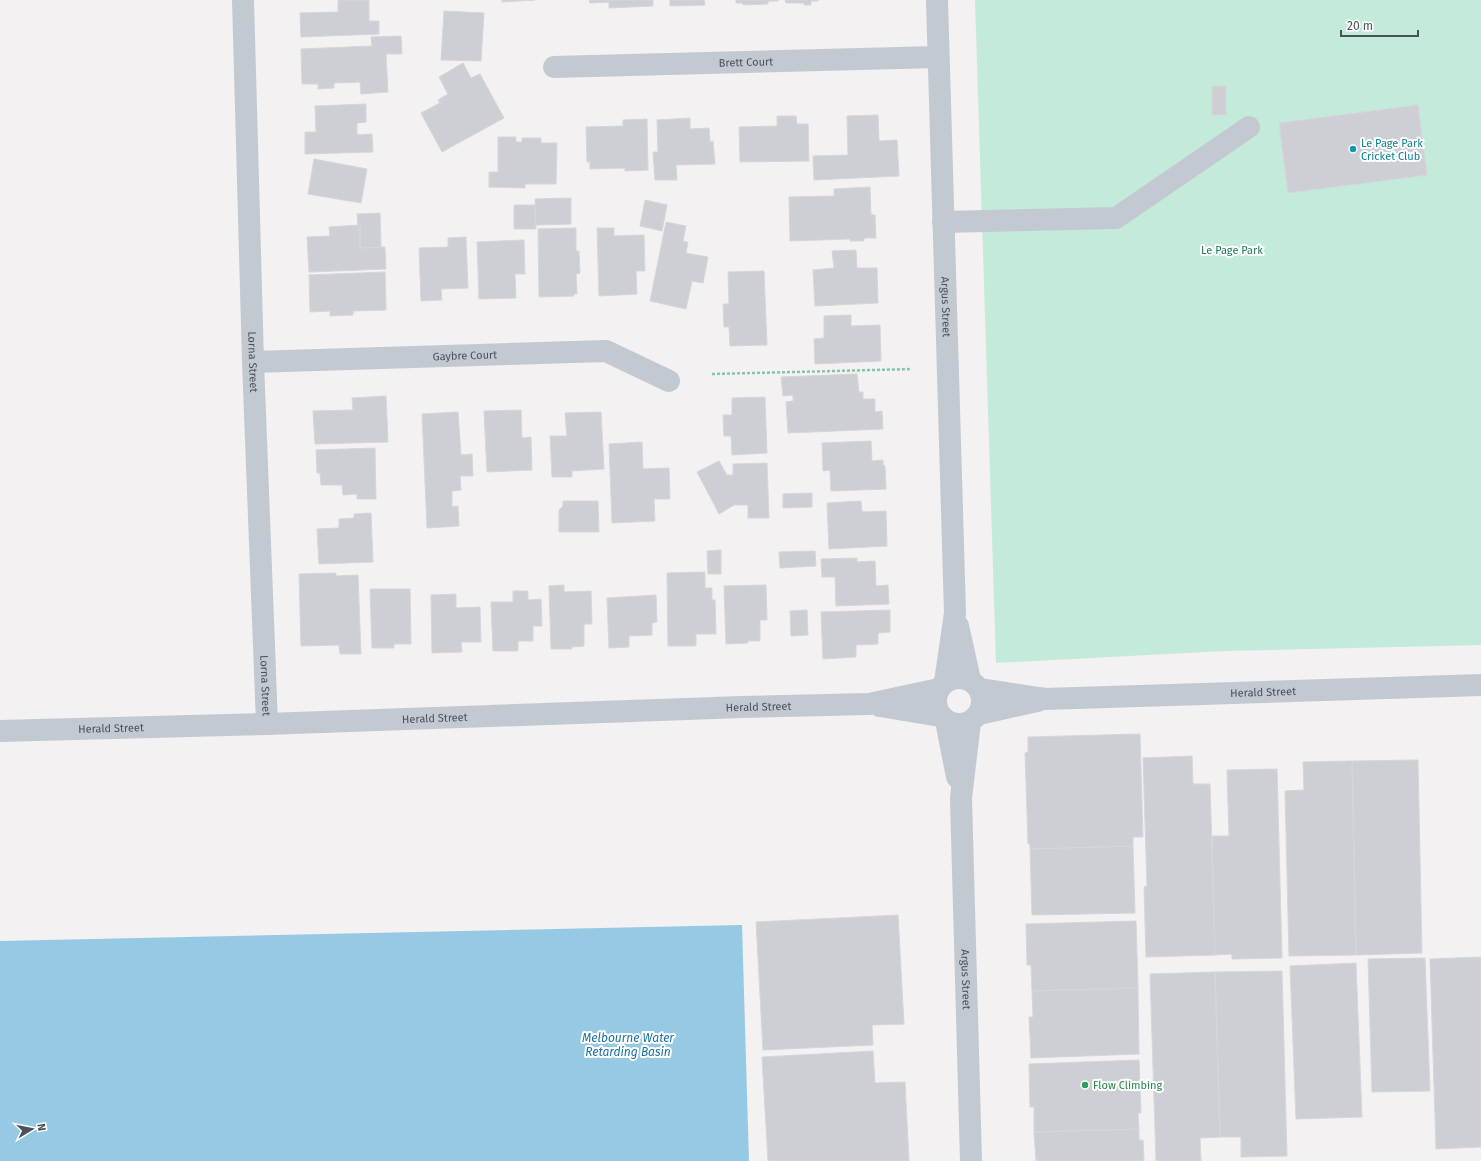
<svg xmlns="http://www.w3.org/2000/svg" width="1481" height="1161" font-family="'Fira Sans',sans-serif">
<style>
.green{fill:#c4ebd9}
.water{fill:#95c9e4}
.building{fill:#cecfd5;stroke:#d5d6db}
.lines{fill:none;stroke-linecap:round;stroke-linejoin:round}
.path{stroke:#7fc6ad;stroke-width:2.5;stroke-dasharray:3 2;stroke-linecap:butt}
.minor{stroke:#c3c9d1;stroke-width:22}
.culture-dot{fill:#0f9aa8;stroke:#fff;stroke-width:1.5}
.leisure-dot{fill:#2e9e5b;stroke:#fff;stroke-width:1.5}
.labels{text-anchor:middle;dominant-baseline:central;stroke-width:4;stroke-linejoin:round;paint-order:stroke}
.street-label{font-size:11px;fill:#4a515c;stroke:#fff}
.culture-label{font-size:11px;fill:#0d838f;stroke:#fff;text-anchor:start}
.park-label{font-size:11px;fill:#217859;stroke:#fff}
.leisure-label{font-size:11px;fill:#27864d;stroke:#fff;text-anchor:start}
.water-label{font-size:12px;font-style:italic;fill:#1a719f;stroke:#fff}
</style>
<rect width="100%" height="100%" fill="#f3f1f1"/>
<!-- green -->
<path class="green" d="M975 0H1481V645L1224 651 996 663Z"/>
<!-- water -->
<path class="water" d="M742 925 749 1161H0V941Z"/>
<!-- building -->
<path class="building" d="M338 0H369V21H379V34L301 37 300 13 338 12Z
M502 0H535L502 2Z
M589 0H653V6L609 8V2L590 3Z
M670 0H704L705 5 670 6Z
M736 0H778V1H768V4L743 5V3H736Z
M785 0H818V1H811V5H804V3H786Z
M444 11 484 13 481 61 441 60Z
M401 36 402 54H386L388 92 361 94 360 82 334 83V88L318 89V84H302L301 49 372 46 371 37Z
M463 63 471 78 480 74 504 118 442 152 421 113 440 103 438 100 448 94 439 77Z
M1212 86H1226V115H1212Z
M366 104V122L357 123V135L372 134 373 152 305 154V132H316L315 106Z
M1418 105 1427 175 1288 193 1279 123Z
M878 115 879 141 897 140 899 176 814 180 813 156 848 155 847 116Z
M777 116H796L797 124H808L809 161 740 162 739 127 777 126Z
M690 118V129L709 128 710 142 713 141 715 164 676 165 677 180H655L653 152H658L657 120Z
M647 119 648 170 625 171V168L590 169V162H587L586 127 623 126V120Z
M498 137H516V142H522V138H541V143H557L556 184H525V188L489 187V172H498Z
M314 159 367 169 361 203 308 194Z
M870 187 871 215H875L876 238H864V241H850V239L790 241 789 197 834 196V189Z
M571 198V224L536 225 535 199Z
M645 200 667 205 662 231 640 226Z
M514 205H535L536 229H514Z
M380 213 381 247 360 248V225H358L357 214Z
M666 222 686 226 683 241 688 242 686 253 708 257 703 283 692 281 686 309 650 301Z
M360 225V248L385 247 386 269 309 272 307 237 330 236 329 227Z
M576 228V251H579L580 273 576 274 577 294H574V296L539 297 538 229Z
M597 228H614V236L644 235 645 271H636L637 294 599 296Z
M466 237 468 288 441 289 442 300 421 301 419 248 448 247V238Z
M524 240 525 274H515L516 298 479 299 477 242Z
M856 250 857 268H877L878 303 815 306 813 270 834 268 832 251Z
M764 271 767 345 730 346 729 327H724L723 304H729L728 272Z
M385 272 386 310 353 311V315L330 316V311L310 312 309 275Z
M851 315V326L880 325 881 361 815 364 814 339 824 338V316Z
M857 374 859 392H863V399H875V412L882 411 883 429 788 433 786 402 793 401V395L783 396 781 377Z
M386 396 388 442 315 444 313 411 353 410 352 398Z
M765 397 767 453 732 455 731 436H724L723 415H732V398Z
M521 410 522 438 531 437 532 470 487 472 484 411Z
M458 412 461 455 472 454 473 476H460L461 490 452 491V507L458 506 459 526 427 528 422 414Z
M601 412 604 469 572 471V477H552L550 436H567L565 413Z
M871 441 872 461 883 460V465L885 466 886 489 831 491 830 470 823 471 822 443Z
M642 442 643 469 669 468 670 499H654L655 521 612 523 609 444Z
M375 448 376 499H357V494L343 495 342 485H321L320 473H317L316 450Z
M719 461 727 475H733V464L767 463 769 518H748V505H734L719 514 697 472Z
M812 493V507L783 508V494Z
M563 501H598L599 532H559V510L563 506Z
M861 501 862 512 886 511 887 546 829 549 827 503Z
M371 513 373 562 319 564 317 529 339 528V519L354 518V514Z
M721 550V574H708L707 551Z
M815 551 816 566 780 568 779 552Z
M857 558V562L875 561 876 586 888 585 889 604 836 606 835 577H822L821 559Z
M705 572V588H712V600H715L716 634H696V646H668L667 573Z
M336 573V576L358 575 361 654H340L339 645 301 646 299 574Z
M564 585V592L591 591 592 624H584V646L572 647V649H551L549 586Z
M766 585 767 620H760V641H748V643L726 644 724 586Z
M370 589H410L411 644H394V648H372Z
M513 591H528V600L541 599 542 626H533V641H518V651H493L491 602H513Z
M456 594V608L480 607 481 642H461L462 652 432 653 431 595Z
M656 595 657 622 652 623V635L629 636V647L609 648 607 598Z
M807 610 808 635 791 636 790 611Z
M890 610V632L878 633V644L856 645V657L823 659 821 612Z
M1140 734 1143 837H1133V846L1030 849V844H1028L1025 753 1028 752V737Z
M1192 756 1193 784H1210L1215 955 1146 957 1144 887 1147 886 1143 758Z
M1418 760 1422 953 1356 955 1352 761Z
M1352 761 1356 955 1289 956 1285 791 1304 790 1303 762Z
M1277 769 1282 958 1232 959V954L1215 955 1212 836H1229L1227 770Z
M1133 846 1135 913 1032 915 1030 849Z
M898 915 904 1024 872 1025 873 1045 763 1050 756 922Z
M1136 921 1138 988 1032 991 1031 965H1027L1026 924Z
M1481 957V1147L1436 1149 1430 959Z
M1425 958 1430 1091 1372 1092 1368 959Z
M1356 963 1362 1117 1296 1119 1290 966Z
M1282 971 1287 1156 1241 1157V1137H1220L1215 972Z
M1215 972 1220 1137 1200 1138 1201 1161H1156L1150 974Z
M1138 988 1139 1054 1031 1058 1029 1017H1033L1032 991Z
M873 1051 875 1083 905 1082 909 1161H768L762 1057Z
M1139 1060 1141 1113H1138L1139 1129 1034 1132V1107H1030L1029 1064Z
M1139 1129V1140H1143L1144 1161H1036L1034 1132Z"/>
<g class="lines">
<!-- path -->
<path class="path" d="M712 374 912 369"/>
<!-- minor -->
<g class="minor">
<path id="s1" d="M243 0 253 362 267 724"/>
<path id="s2" d="M937 0 955 613 945 682"/>
<path id="s3" d="M554 67 938 57"/>
<path d="M943 222 1116 218 1249 127"/>
<path id="s4" d="M253 362 606 351 669 381"/>
<path d="M958 626 970 680"/>
<circle cx="959" cy="701" r="23"/>
<path id="s5" d="M979 689 1045 699 1481 685"/>
<path d="M880 706 940 716"/>
<path d="M979 714 1037 701"/>
<path d="M946 721 957 777"/>
<path id="s6" d="M970 722 961 798 971 1161"/>
<path id="s7" d="M0 731 267 724 742 707 869 704 939 689"/>
</g>
</g>
<!-- markers -->
<circle class="culture-dot" cx="1353" cy="149" r="4"/>
<circle class="leisure-dot" cx="1085" cy="1085" r="4"/>
<g class="labels">
<!-- street labels -->
<g class="street-label">
<text stroke="none"><textPath href="#s3" startOffset="192">Brett Court</textPath></text>
<text stroke="none"><textPath href="#s2" startOffset="307">Argus Street</textPath></text>
<text stroke="none"><textPath href="#s4" startOffset="212">Gaybre Court</textPath></text>
<text stroke="none"><textPath href="#s1" startOffset="362">Lorna Street</textPath></text>
<text stroke="none"><textPath href="#s1" startOffset="686">Lorna Street</textPath></text>
<text stroke="none"><textPath href="#s5" startOffset="285">Herald Street</textPath></text>
<text stroke="none"><textPath href="#s7" startOffset="759">Herald Street</textPath></text>
<text stroke="none"><textPath href="#s7" startOffset="435">Herald Street</textPath></text>
<text stroke="none"><textPath href="#s7" startOffset="111">Herald Street</textPath></text>
<text stroke="none"><textPath href="#s6" startOffset="258">Argus Street</textPath></text>
</g>
<!-- culture labels -->
<g class="culture-label">
<text x="1361" y="143">Le Page Park<tspan x="1361" dy="13">Cricket Club</tspan></text>
</g>
<!-- park labels -->
<g class="park-label">
<text x="1232" y="250">Le Page Park</text>
</g>
<!-- leisure labels -->
<g class="leisure-label">
<text x="1093" y="1085">Flow Climbing</text>
</g>
<!-- water labels -->
<g class="water-label">
<text x="628" y="1038">Melbourne Water<tspan x="628" dy="14">Retarding Basin</tspan></text>
</g>
</g>
<!-- north arrow -->
<g transform="translate(32 1129) rotate(80)" stroke="#ffffff" stroke-width="3" paint-order="stroke">
<path d="M0-3L7 15L0 10L-7 15Z" fill="#4a515c"/>
<text y="-6" font-size="11" font-weight="bold" text-anchor="middle" fill="#4a515c">N</text>
</g>
<!-- scale -->
<path d="M1341 30v6h77v-6" fill="none" stroke="#4a515c" stroke-width="2"/>
<text x="1347" y="30" font-size="12" fill="#4a515c" stroke="#ffffff" stroke-width="3" paint-order="stroke">20 m</text>
</svg>
